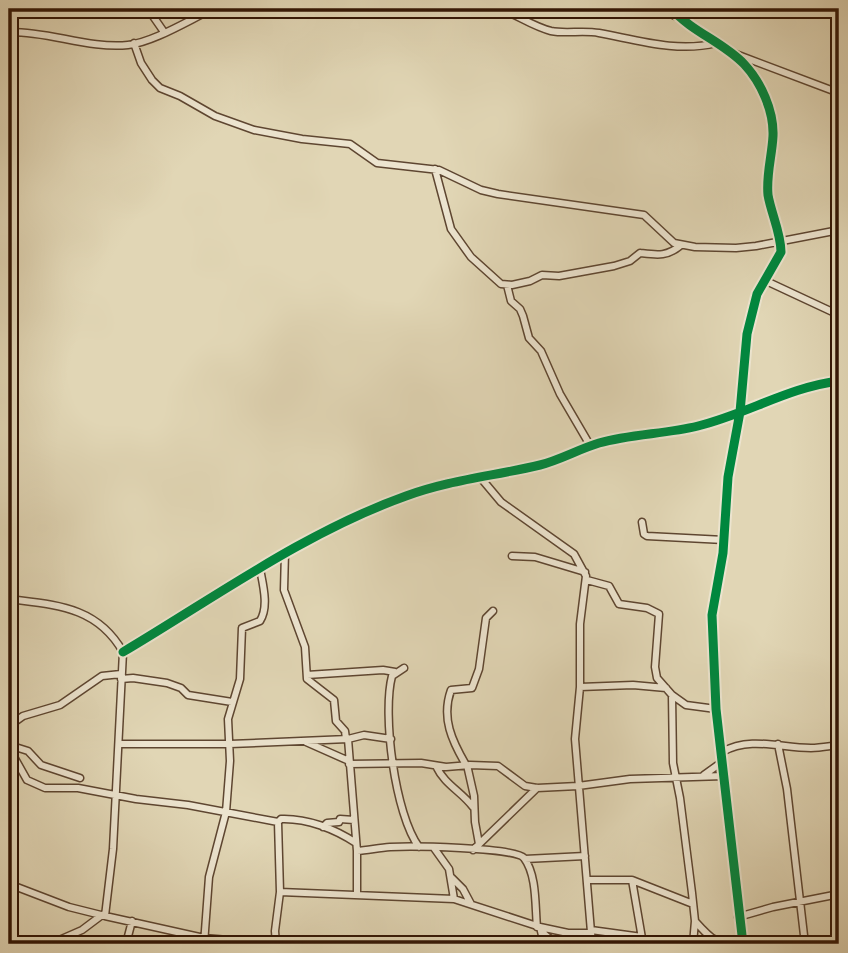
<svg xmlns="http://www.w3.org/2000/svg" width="848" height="953" font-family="Cardo,serif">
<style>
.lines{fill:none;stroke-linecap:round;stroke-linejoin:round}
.minor-casing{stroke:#5e4631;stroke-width:9}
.minor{stroke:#ece4cf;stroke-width:6}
.cycleway-casing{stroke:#ece4cf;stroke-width:13}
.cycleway{stroke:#00873e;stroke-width:9}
</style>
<rect width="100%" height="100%" fill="#e1d6b5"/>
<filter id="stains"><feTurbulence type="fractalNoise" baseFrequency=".00286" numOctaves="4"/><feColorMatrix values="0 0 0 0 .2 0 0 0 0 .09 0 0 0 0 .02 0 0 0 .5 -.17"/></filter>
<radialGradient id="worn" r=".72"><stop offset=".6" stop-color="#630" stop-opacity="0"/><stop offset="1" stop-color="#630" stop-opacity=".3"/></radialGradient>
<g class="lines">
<!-- minor casing -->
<g class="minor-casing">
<path id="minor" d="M148 9 164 32
M501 9C517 15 534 27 551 31 566 34 583 30 599 33 637 40 678 53 716 43
M661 9 675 16
M672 9C692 32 723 42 744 64 761 82 774 111 773 136 772 156 766 175 768 195 771 213 781 233 781 252L757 294 747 334 740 412 728 477 723 553 712 615 716 709 743 944
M686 22 688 9
M9 32C48 31 89 49 128 45 154 42 189 20 213 9
M134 43 141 63 152 80 160 88 180 96 215 116 254 130 302 139 350 144 377 163 439 170 481 190 498 194 644 215 674 243 695 247 736 248 756 246 839 230
M733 53 839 93
M435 169 451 229 471 257 501 284 512 285 530 281 542 275 559 276 614 266 630 261 640 253C657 255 667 257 681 245
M764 280 839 315
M507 285 511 301 520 309 523 316 529 338 541 351 560 394 591 447
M839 348C834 356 834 365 839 374
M480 477 501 502 574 554 586 576 580 624V687L575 739 592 944
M642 522 644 534 647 536 724 540
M285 552 284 590 305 647 307 679 334 700 336 721 345 731 346 739
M512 556 535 557 585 572
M587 580 609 586 619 604 647 608 659 614 655 667 657 678 672 695 686 705 716 709
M9 599C55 605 97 606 123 652L113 849 105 916
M123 652C214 598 305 532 406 496 449 480 494 476 540 465 560 460 579 449 599 443 631 434 666 434 698 426 747 414 789 387 839 381
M404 668 392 676C382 714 395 815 419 847
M307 675 383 670 395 672
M121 679 133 678 167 683 181 688 188 695 232 702
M580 687 633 685 666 688
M672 695 673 763 680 798 692 893 695 921 693 944
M839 705V710
M9 726 23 716 60 705 102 676 121 674
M348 739 357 851V895
M306 742 349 761
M120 744H230L348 739 364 735 391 739
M778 744 787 789 805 944
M9 745 28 751 41 765 80 778
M9 748 27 780 45 788H78L136 799 188 805 278 822 280 892 275 931 276 944
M722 752C751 736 780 748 811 748 820 748 830 746 839 745
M349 764 421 763 446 767 470 765 498 766 525 786 537 788 578 786 630 779 724 776
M466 765C452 741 441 718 451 690L472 688 479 669 486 618 493 611
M467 765 474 796 475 822 479 844
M436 766C445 785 461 791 473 807
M704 775 722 762
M839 798V872
M278 822 281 819C307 818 335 829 356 843
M323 827 327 823 339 822 340 819 354 820
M434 848 449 869 454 899
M473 850 537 788
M357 851C368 850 379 848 390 847 408 846 515 847 524 858 537 875 535 906 537 927
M525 859 585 856
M452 878 463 889 471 904
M587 880H632L693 904
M632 880 643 944
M9 884 69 907 105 916 204 938 277 944
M280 892 454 899 540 927 568 933H591
M738 917 773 907 839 894
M695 921C712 940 716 945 742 942
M540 927 544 944
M591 930 642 937
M543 933 556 944
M50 944 82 930 102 915
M126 944 132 921
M204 944 209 877 226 812 230 761 228 719 240 679 242 628 260 621C269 607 263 585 260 569"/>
</g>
<!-- minor -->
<use href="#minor" class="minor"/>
<!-- cycleway casing -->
<g class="cycleway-casing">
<path id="cycleway" d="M672 9C692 32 723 42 744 64 761 82 774 111 773 136 772 156 766 175 768 195 771 213 781 233 781 252L757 294 747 334 740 412 728 477 723 553 712 615 716 709 743 944
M123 652C214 598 305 532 406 496 449 480 494 476 540 465 560 460 579 449 599 443 631 434 666 434 698 426 747 414 789 387 839 381"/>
</g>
<!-- cycleway -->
<use href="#cycleway" class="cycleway"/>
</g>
<!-- margin -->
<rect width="848" height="953" fill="none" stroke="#e1d6b5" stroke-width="35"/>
<rect x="10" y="10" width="827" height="932" fill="none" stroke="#331605" stroke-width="3.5"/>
<rect x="18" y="18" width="813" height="918" fill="none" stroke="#331605" stroke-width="2"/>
<rect width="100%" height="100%" filter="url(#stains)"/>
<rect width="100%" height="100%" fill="url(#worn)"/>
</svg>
